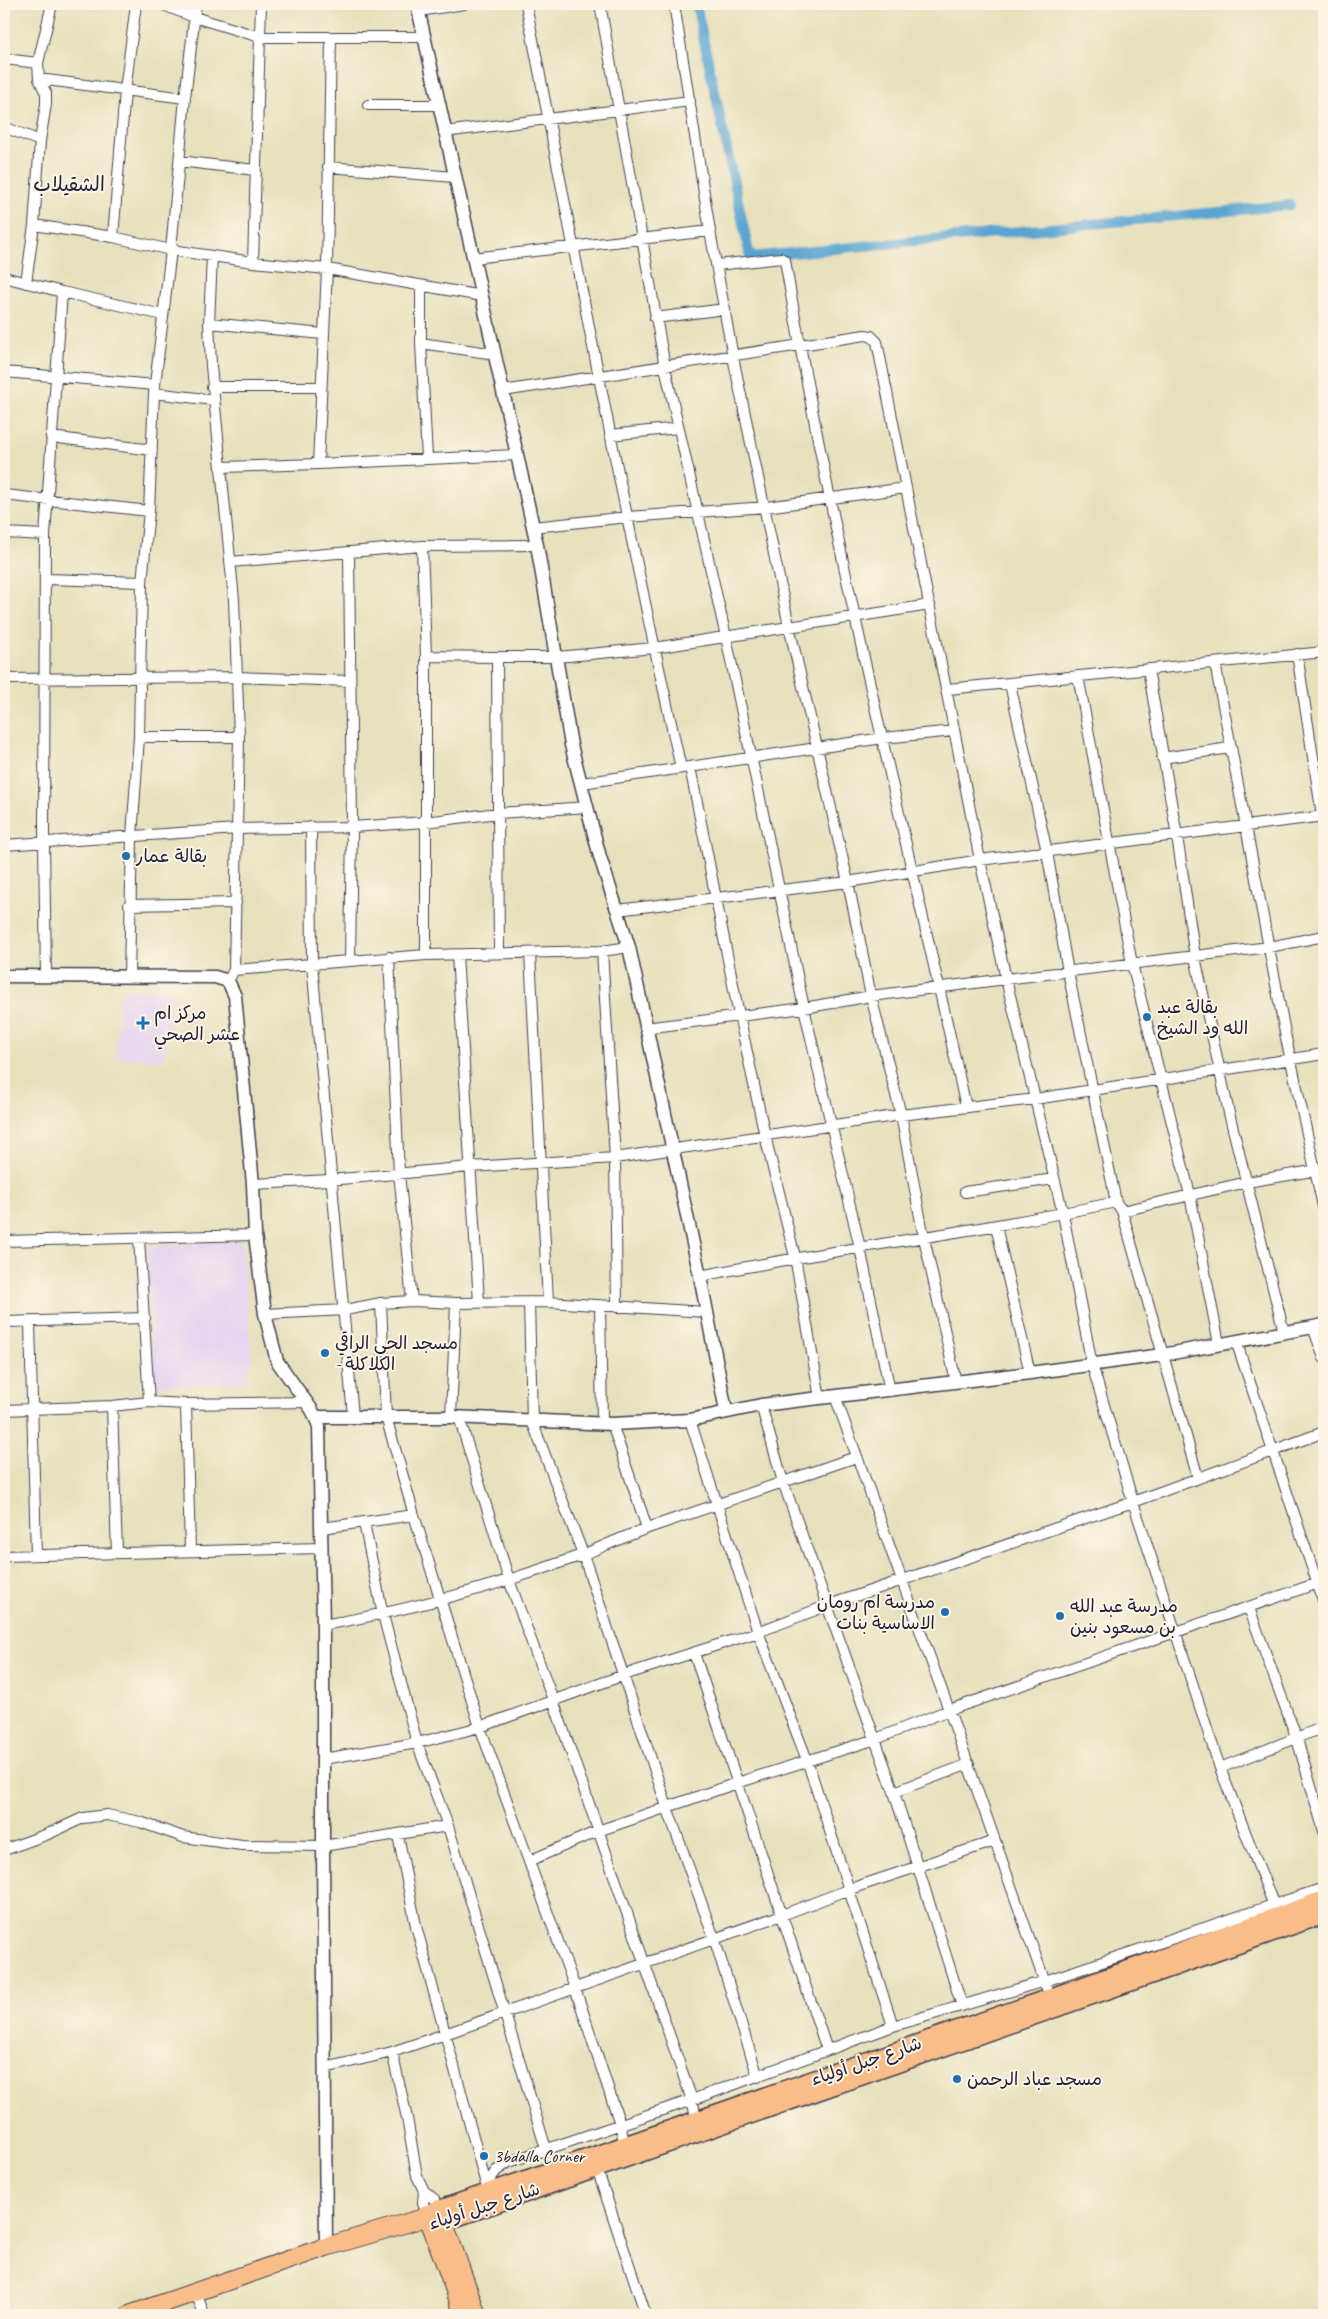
<svg xmlns="http://www.w3.org/2000/svg" width="1328" height="2319" font-family="Caveat,'Playpen Sans Arabic',sans-serif">
<style>
.built{fill:#e3d3f2}
.lines{fill:none;stroke-linecap:round;stroke-linejoin:round}
.canal{stroke:#5aa4d1;stroke-width:10}
.minor-casing{stroke:#403e4e;stroke-width:12}
.tertiary-casing{stroke:#403e4e;stroke-width:15}
.primary-casing{stroke:#403e4e;stroke-width:19}
.trunk-casing{stroke:#403e4e;stroke-width:20}
.minor{stroke:#fff;stroke-width:10}
.tertiary{stroke:#fff;stroke-width:12}
.primary{stroke:#f8bd89;stroke-width:16}
.trunk{stroke:#f8bd89;stroke-width:18}
.poi-dot{fill:#1f6fb2;stroke:#fcf5e5;stroke-width:2}
.labels{text-anchor:middle;dominant-baseline:central;stroke-width:4;stroke-linejoin:round;paint-order:stroke}
.poi-label{font-size:18px;fill:#22223b;stroke:#fcf5e5;text-anchor:start}
.street-label{font-size:18px;fill:#22223b;stroke:#fcf5e5}
.quarter-label{font-size:20px;fill:#22223b;stroke:#fcf5e5}
</style>
<rect width="100%" height="100%" fill="#fcf5e5"/>
<filter id="ink" filterUnits="userSpaceOnUse"><feTurbulence type="fractalNoise" baseFrequency=".02" numOctaves="2"/><feDisplacementMap in="SourceGraphic" scale="10" xChannelSelector="R" yChannelSelector="G"/><feConvolveMatrix kernelMatrix="1 2 1 2 8 2 1 2 1" color-interpolation-filters="sRGB"/></filter>
<filter id="wash" filterUnits="userSpaceOnUse"><feTurbulence type="fractalNoise" baseFrequency=".0096" numOctaves="4" result="noise"/><feDisplacementMap in="SourceGraphic" scale="20" xChannelSelector="R" yChannelSelector="G"/><feGaussianBlur stdDeviation="1.12" result="paint"/><feColorMatrix in="noise" values="0 0 0 0 0 0 0 0 0 0 0 0 0 0 0 0 0 1.4 0 .05"/><feComposite in="paint" operator="in"/></filter>
<g filter="url(#wash)">
<rect width="100%" height="100%" fill="#e7e0bc"/>
<!-- built -->
<path class="built" d="M121 989 171 990 164 1061 116 1057Z
M241 1240 252 1361 245 1383 154 1386 147 1247Z"/>
<g class="lines">
<!-- canal -->
<path class="canal" d="M696 4 750 257 1290 205"/>
</g>
</g>
<g filter="url(#ink)">
<g class="lines">
<!-- minor casing -->
<g class="minor-casing">
<path id="minor" d="M161 4 194 17 260 37H424
M526 4C576 259 624 515 681 768
M600 4 665 367 726 637 804 1008 860 1248 890 1391
M674 4 710 231 733 357 789 626 848 882 871 996 901 1115 924 1238 956 1382
M419 11 464 4
M4 59 38 63
M39 79 185 98
M368 105H438
M4 127 40 141
M444 132 690 101
M179 161 255 170
M328 167 455 177
M34 225 113 237 171 250 253 262 327 269 482 296
M113 237 125 91 136 4
M212 256 209 323 211 366 234 600 237 677 239 737 234 970 228 981
M473 258 710 231
M253 262 261 4
M717 265 781 258 785 260C833 545 903 825 966 1107
M4 277 62 292 163 315
M26 283 34 225 40 141 46 104V93L39 79 38 63 52 4
M421 286V343L427 458
M655 318 725 309
M209 323 323 334
M421 343 495 354
M4 372 155 385
M212 387H320
M503 391 865 335 871 336 877 342 980 860 1006 979 1063 1214 1092 1365 1133 1502 1220 1768 1278 1916
M154 393 214 400
M610 435 678 428
M51 437 152 450
M318 464 327 269 331 37
M222 467 318 464 516 455
M4 495 149 511
M533 527 628 517 766 507 906 488
M4 533 45 535
M422 546 426 656V955
M349 553 352 827 350 961
M230 562 422 546 537 545
M46 579 142 582
M1297 654 1324 828
M426 656 497 657
M1215 663 1286 1038 1324 1211
M1148 669 1177 836 1195 957 1229 1113 1284 1332
M1078 676 1132 964 1190 1195 1219 1344
M4 679 237 677 350 681
M1010 684 1047 852 1068 972 1116 1202 1122 1211 1198 1478
M948 689 1324 652
M139 737H239
M1162 758 1230 748
M690 767 739 1015 765 1136 795 1257 820 1398
M582 783 883 738 954 731
M311 827 312 964 353 1416
M4 845 237 829 352 827 425 822 498 813 588 807
M129 905 236 903
M617 910 848 882 980 860 1324 816
M602 951 615 1158 617 1307
M499 953 497 657H557L654 648 930 605
M530 953 548 1302
M457 955 479 1302
M389 957 399 1173 412 1301
M234 970 426 955 602 951 629 947
M129 976 132 836 139 737 142 582 149 511 154 393 171 250 185 98 196 4
M46 977 44 843 45 535 62 292
M645 1028 804 1008 871 996 1006 979 1269 947 1324 936
M253 1184 330 1180 470 1167 615 1158 901 1115 1035 1099 1324 1054
M965 1192 1054 1179
M1122 1211 1247 1182 1324 1169
M996 1226 1030 1373
M139 1238 149 1402
M4 1241 255 1235
M700 1276C838 1248 979 1232 1116 1202
M529 1302 532 1421 583 1554 667 1807 714 1938 758 2077
M381 1303 386 1417 414 1515 480 1727 575 1988 620 2124 625 2146
M600 1305 602 1423
M265 1314 345 1310 381 1303 412 1301 456 1303 548 1302 706 1312
M4 1322 145 1318
M30 1322 36 1555
M1313 1327 1324 1358
M1236 1341 1324 1603
M835 1396 949 1710 1050 1997
M186 1404 190 1550
M761 1405 783 1482 894 1792 962 2006
M112 1406 117 1553
M4 1410 112 1406 149 1402 186 1404 307 1402
M451 1417 456 1303
M459 1417 509 1580 553 1700 692 2100 697 2121
M690 1420 758 1632 807 1760 893 2026
M612 1424 647 1528
M364 1523 383 1615 417 1743 448 1826 546 2149
M322 1528 414 1515
M4 1556 322 1548
M1249 1608 1297 1739 1324 1831
M323 1625C412 1610 497 1586 582 1555 604 1546 626 1536 648 1528 718 1504 787 1481 856 1457
M694 1653 827 2050
M323 1759 417 1743 480 1727 624 1675 758 1632 826 1606 1133 1502 1324 1432
M1220 1768 1324 1727
M894 1792 969 1764
M398 1835 416 1926 487 2188
M4 1850 48 1834 83 1818 107 1815 140 1822 183 1837 242 1845 323 1846 448 1826
M529 1861 598 1831 737 1783 876 1739 949 1710 1324 1581
M392 2052 407 2118 417 2176 424 2191 434 2199 439 2209
M325 2068 392 2052 445 2034 782 1915 850 1889 995 1841
M597 2169 646 2315
M487 2184 496 2171 509 2162 692 2100 893 2026 1045 1981 1324 1888
M424 2191 423 2203 427 2214
M196 2292 204 2315"/>
</g>
<!-- tertiary casing -->
<g class="tertiary-casing">
<path id="tertiary" d="M417 4 537 545 571 745 600 857 629 947 700 1276 726 1411
M4 976 215 977 228 981 235 996 253 1184 255 1235 265 1314 277 1361 312 1410 319 1426 323 1625V1846L326 2247
M316 1417H451L612 1424 690 1420 761 1405 1030 1373 1162 1355 1324 1325"/>
</g>
<!-- primary casing -->
<g class="primary-casing">
<path id="primary" d="M439 2209 1050 1997 1324 1899
M445 2222 1324 1915"/>
</g>
<!-- trunk casing -->
<g class="trunk-casing">
<path id="trunk" d="M427 2214 464 2315
M129 2315 326 2247 420 2219 439 2209 477 2315"/>
</g>
<!-- minor -->
<use href="#minor" class="minor"/>
<!-- tertiary -->
<use href="#tertiary" class="tertiary"/>
<!-- primary -->
<use href="#primary" class="primary"/>
<!-- trunk -->
<use href="#trunk" class="trunk"/>
</g>
</g>
<!-- markers -->
<g class="poi-dot">
<circle cx="126" cy="856" r="5"/>
<circle cx="1147" cy="1017" r="5"/>
<path d="M140.5 1015.5h5v5h5v5h-5v5h-5v-5h-5v-5h5z"/>
<circle cx="325" cy="1353" r="5"/>
<circle cx="945" cy="1612" r="5"/>
<circle cx="1060" cy="1616" r="5"/>
<circle cx="957" cy="2079" r="5"/>
<circle cx="484" cy="2156" r="5"/>
</g>
<g class="labels">
<!-- poi labels -->
<g class="poi-label">
<text x="136" y="856">بقالة عمار</text>
<text x="1157" y="1007">بقالة عبد<tspan x="1157" dy="21">الله ود الشيخ</tspan></text>
<text x="154" y="1013">مركز ام<tspan x="154" dy="21">عشر الصحي</tspan></text>
<text x="335" y="1343">مسجد الحي الراقي<tspan x="335" dy="21">- الكلاكلة</tspan></text>
<text x="935" y="1602" text-anchor="end">مدرسة ام رومان<tspan x="935" dy="21">الاساسية بنات</tspan></text>
<text x="1070" y="1606">مدرسة عبد الله<tspan x="1070" dy="21">بن مسعود بنين</tspan></text>
<text x="967" y="2079">مسجد عباد الرحمن</text>
<text x="494" y="2156">3bdalla Corner</text>
</g>
<!-- street labels -->
<g class="street-label">
<text transform="translate(866 2061) rotate(-19)">شارع جبل أولياء</text>
<text transform="translate(484 2206) rotate(-18)">شارع جبل أولياء</text>
</g>
<!-- quarter labels -->
<g class="quarter-label">
<text x="69" y="184">الشقيلاب</text>
</g>
</g>
<!-- margin -->
<rect width="1328" height="2319" fill="none" stroke="#fcf5e5" stroke-width="20"/>
</svg>
